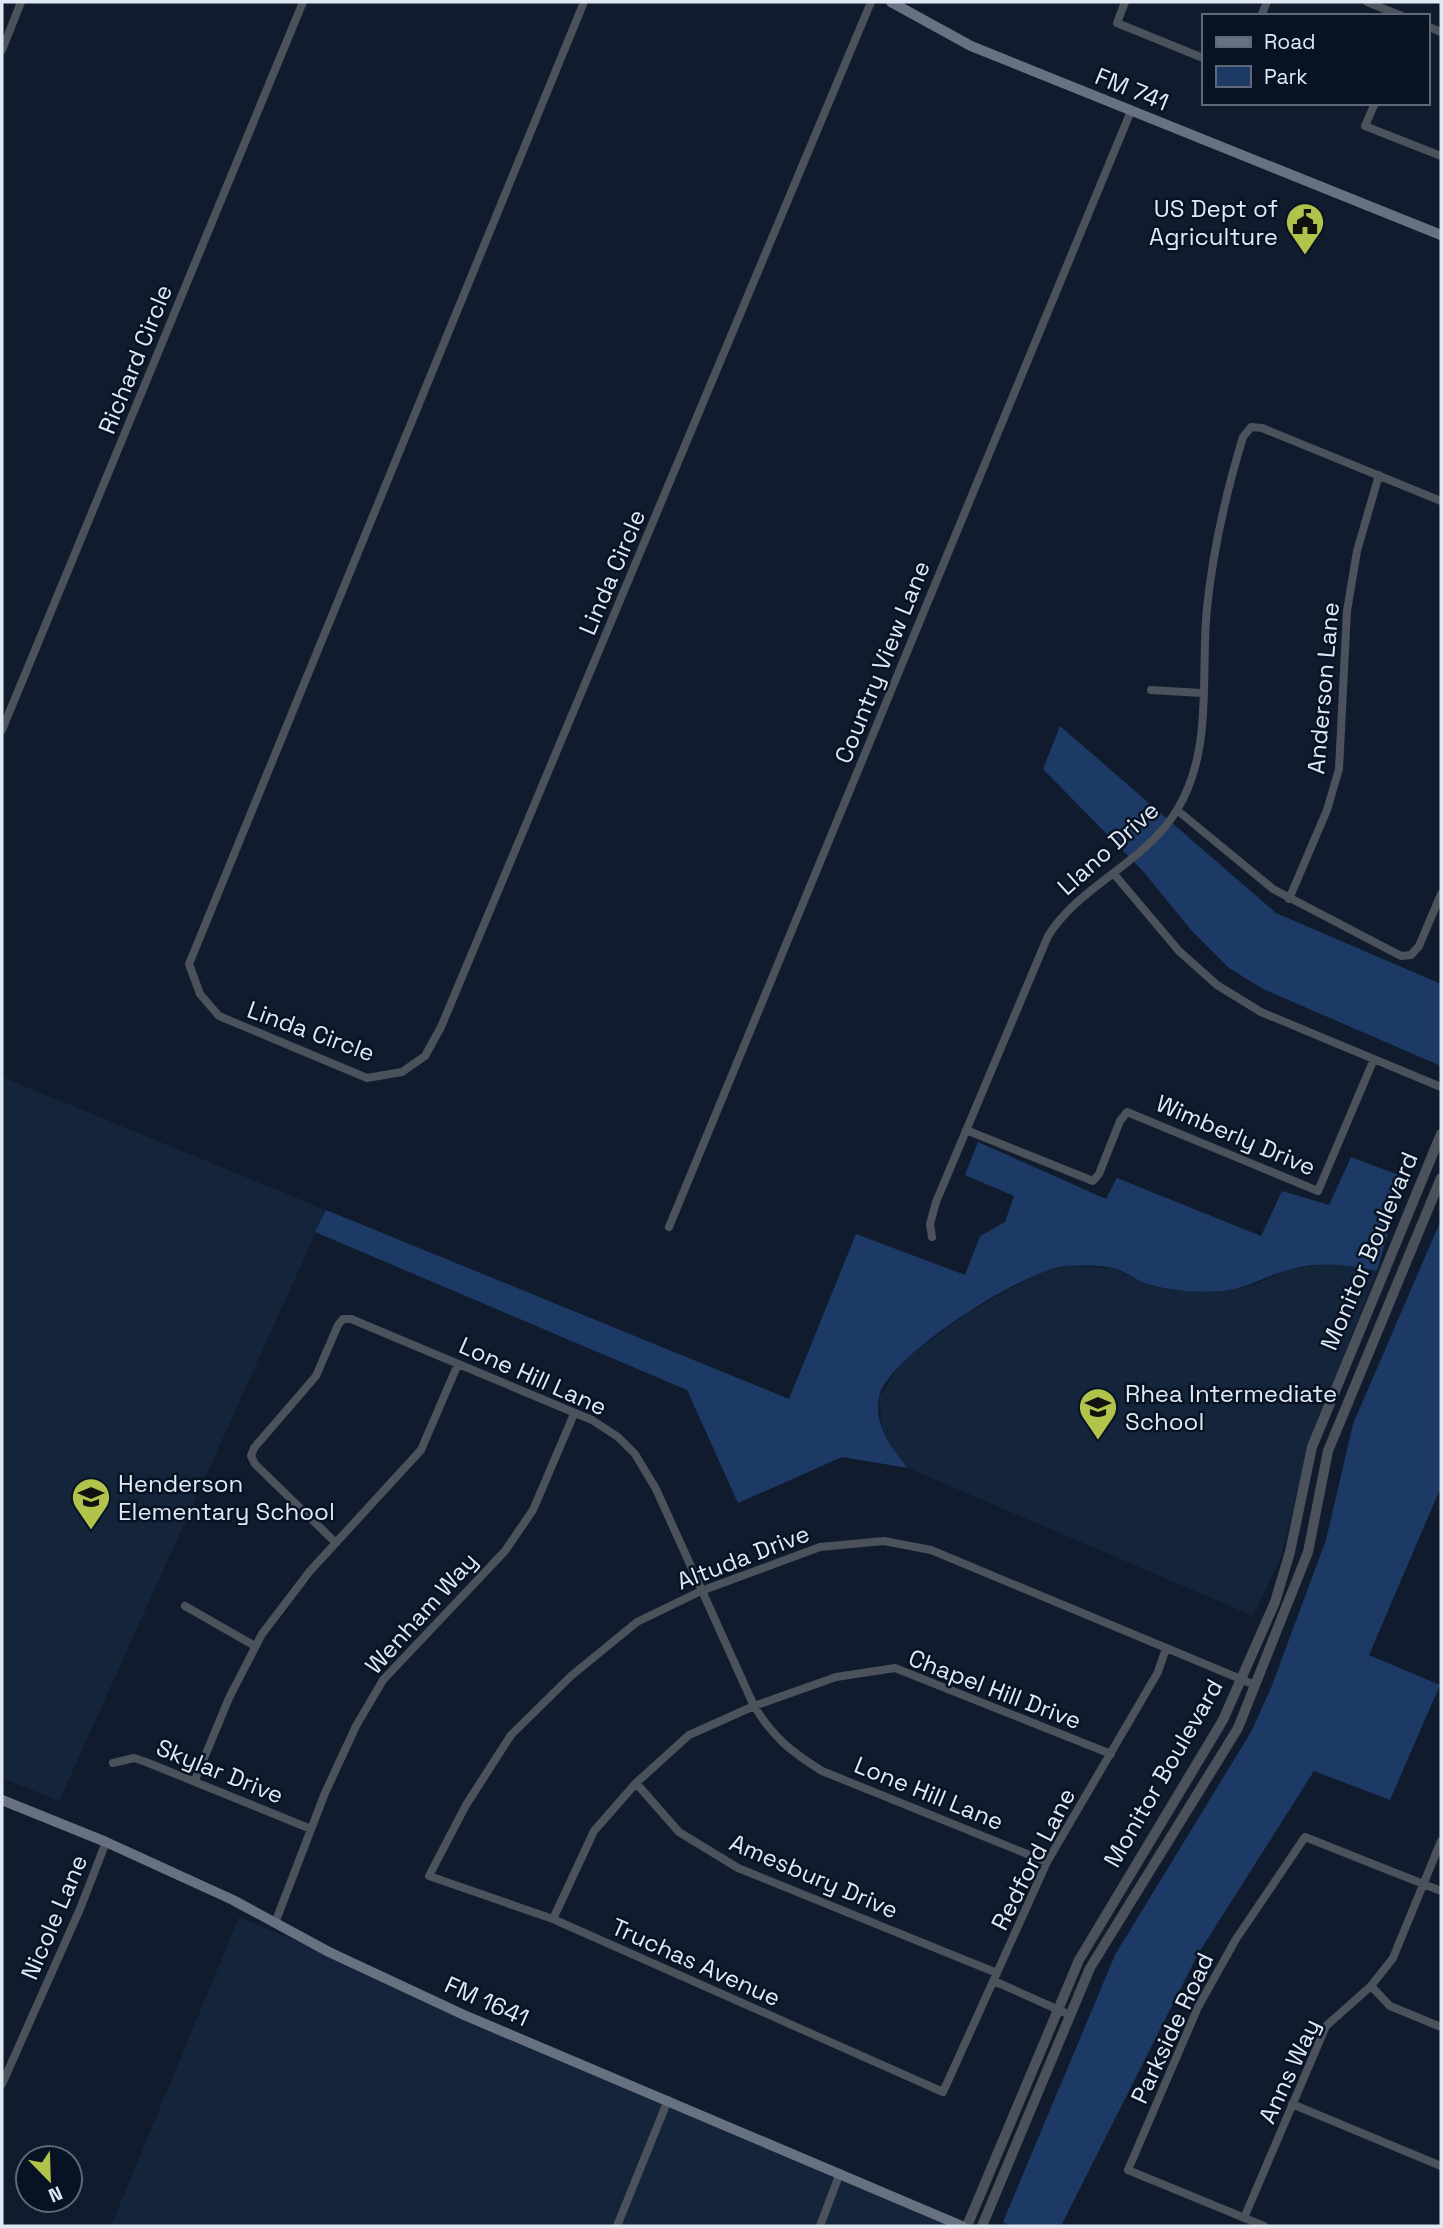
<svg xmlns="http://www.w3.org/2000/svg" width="1443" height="2228" font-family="'Space Grotesk',sans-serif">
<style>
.built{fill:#14243a}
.green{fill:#1c3a65}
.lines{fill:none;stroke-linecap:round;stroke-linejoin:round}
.minor{stroke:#4c525b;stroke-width:8}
.tertiary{stroke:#4c525b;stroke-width:10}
.secondary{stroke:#677180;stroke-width:10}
.labels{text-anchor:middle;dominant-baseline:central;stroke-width:5;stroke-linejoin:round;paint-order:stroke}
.street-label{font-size:24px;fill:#e0e8f4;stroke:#071323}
.poi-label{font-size:24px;fill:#e0e8f4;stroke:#071323;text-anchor:start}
</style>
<rect width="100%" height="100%" fill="#101c2d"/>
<!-- built -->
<path class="built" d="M2 1077 326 1210 59 1801 2 1778Z
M1336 1262 1377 1271 1309 1445 1281 1557 1253 1616 908 1468 883 1438 879 1397 898 1368 913 1353 966 1314 1038 1273 1065 1266 1114 1268 1146 1284 1182 1291H1223L1251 1286 1287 1270Z
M239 1917 968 2226H111Z"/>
<!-- green -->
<path class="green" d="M1060 726 1276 913 1441 984V1066L1263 989 1229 968 1191 930 1142 870 1043 769Z
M978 1142 1106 1199 1117 1178 1261 1236 1282 1191 1329 1205 1351 1157 1404 1177 1377 1271C1346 1264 1319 1261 1288 1270 1265 1276 1246 1289 1222 1291 1197 1293 1172 1291 1148 1284 1136 1281 1126 1271 1114 1268 1101 1265 1080 1265 1066 1266 1027 1268 886 1357 879 1397 874 1426 891 1447 908 1468L842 1457 738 1503 687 1390 315 1232 326 1210 789 1399 856 1234 965 1275 980 1236 1005 1222 1014 1196 965 1175Z
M1441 1220V1487L1369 1655 1440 1685 1390 1800 1314 1771 1198 1954 1061 2226H1012L1003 2222 1115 1955 1251 1732 1271 1688 1326 1540 1353 1424Z"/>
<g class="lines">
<!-- minor -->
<path class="minor" d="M584 2 189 964 200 994 219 1016 367 1078 402 1072 425 1056 441 1027 871 2
M1125 2 1117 23 1203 58
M1367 2 1402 16
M1261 16 1267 2
M1427 26 1441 32
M2 50 21 2
M1375 103 1365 126 1441 156
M1151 690 1202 693
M2 730 303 2
M1177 810 1273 889 1401 956 1411 955 1419 946 1441 894
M1114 874 1179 951 1217 985 1261 1012 1441 1087
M1289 899 1327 810 1339 769 1347 611 1357 551 1379 475
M966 1130 1093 1181 1099 1174 1120 1121 1127 1112 1318 1191 1374 1059
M669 1227 1131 111
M932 1237 930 1224 936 1202 1048 936C1080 885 1145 863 1177 810 1214 749 1200 676 1207 608 1213 549 1226 493 1243 437L1251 427 1262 428 1441 501
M336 1543 255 1464 251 1456 254 1448 316 1376 338 1325 343 1319H351L592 1420 618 1437 635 1454 656 1489 754 1706C774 1738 790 1751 822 1771L1047 1862
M185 1606 255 1646
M1166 1648 1158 1672 1047 1862 943 2092 553 1919 429 1876 466 1805 511 1735 571 1676 637 1622 701 1591 820 1547 884 1541 931 1550 1255 1685
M113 1763 134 1758 146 1762 311 1829
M195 1780 229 1698 262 1634 310 1571 421 1450 458 1364
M636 1783 679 1832 738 1868 997 1973
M553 1919 594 1831 636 1783 689 1735 754 1706 836 1677 895 1668 1111 1754
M275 1923 325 1793 356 1726 383 1680 505 1551 533 1510 574 1414
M994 1981 1070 2015
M1371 1986 1390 2006 1441 2027
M2 2084 80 1909 106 1842
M1292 2104 1441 2166
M1244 2218 1326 2026 1371 1986 1393 1958 1441 1841
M617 2226 668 2100
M820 2226 840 2173
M1264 2226 1128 2170 1198 2007 1236 1939 1305 1837 1441 1891"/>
<!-- tertiary -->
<path class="tertiary" d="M967 2226 1079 1960 1223 1720 1275 1602 1290 1552 1312 1447 1441 1134
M982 2226 1090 1968 1238 1728 1308 1552 1328 1451 1441 1178"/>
<!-- secondary -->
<path class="secondary" d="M891 2 971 46 1441 235
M2 1800 106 1842 233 1900 329 1952 464 2015 962 2226"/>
</g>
<!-- icons -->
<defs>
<g id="civic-pin" transform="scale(2.0125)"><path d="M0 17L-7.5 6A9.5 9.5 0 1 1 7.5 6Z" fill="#b2c34c" stroke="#071323"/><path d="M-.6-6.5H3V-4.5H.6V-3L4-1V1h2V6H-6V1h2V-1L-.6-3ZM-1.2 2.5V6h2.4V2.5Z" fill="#111"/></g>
<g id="school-pin" transform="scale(2.0125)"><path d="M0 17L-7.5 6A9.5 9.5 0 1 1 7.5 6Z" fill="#b2c34c" stroke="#071323"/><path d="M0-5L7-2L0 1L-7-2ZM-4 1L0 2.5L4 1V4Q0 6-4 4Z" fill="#111"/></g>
</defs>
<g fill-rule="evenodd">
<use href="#civic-pin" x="1305" y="222"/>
<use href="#school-pin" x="1098" y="1407"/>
<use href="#school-pin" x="91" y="1497"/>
</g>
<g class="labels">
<!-- street labels -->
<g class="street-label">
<text transform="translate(1132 89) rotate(22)">FM 741</text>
<text transform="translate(135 359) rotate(-68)">Richard Circle</text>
<text transform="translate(612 572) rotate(-67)">Linda Circle</text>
<text transform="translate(882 662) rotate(-68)">Country View Lane</text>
<text transform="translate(1323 688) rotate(-85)">Anderson Lane</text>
<text transform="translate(1108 848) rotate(-42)">Llano Drive</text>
<text transform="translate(311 1031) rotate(20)">Linda Circle</text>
<text transform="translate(1236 1135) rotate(23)">Wimberly Drive</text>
<text transform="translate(1369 1251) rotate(-67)">Monitor Boulevard</text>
<text transform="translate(533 1376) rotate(24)">Lone Hill Lane</text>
<text transform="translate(743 1557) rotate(-21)">Altuda Drive</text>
<text transform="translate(421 1613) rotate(-48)">Wenham Way</text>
<text transform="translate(995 1689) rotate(21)">Chapel Hill Drive</text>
<text transform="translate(220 1771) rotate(22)">Skylar Drive</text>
<text transform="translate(1163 1773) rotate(-60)">Monitor Boulevard</text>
<text transform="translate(929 1793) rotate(22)">Lone Hill Lane</text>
<text transform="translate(1033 1859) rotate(-63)">Redford Lane</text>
<text transform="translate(814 1876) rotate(23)">Amesbury Drive</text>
<text transform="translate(54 1917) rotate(-67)">Nicole Lane</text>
<text transform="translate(696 1962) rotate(24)">Truchas Avenue</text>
<text transform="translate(487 2001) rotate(24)">FM 1641</text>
<text transform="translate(1172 2028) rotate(-65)">Parkside Road</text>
<text transform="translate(1289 2071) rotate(-65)">Anns Way</text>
</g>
<!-- poi labels -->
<g class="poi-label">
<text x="1278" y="208" text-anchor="end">US Dept of<tspan x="1278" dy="28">Agriculture</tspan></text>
<text x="1125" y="1393">Rhea Intermediate<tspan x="1125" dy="28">School</tspan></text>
<text x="118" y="1483">Henderson<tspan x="118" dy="28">Elementary School</tspan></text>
</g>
</g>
<!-- border -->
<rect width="1443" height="2228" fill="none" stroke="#e0e8f4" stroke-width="7"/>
<!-- legend -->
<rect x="1202" y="14" width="228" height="91" fill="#071323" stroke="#5e6877" stroke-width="2"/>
<rect x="1216" y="37" width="35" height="10" fill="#677180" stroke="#5e6877" stroke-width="2"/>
<text x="1264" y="49" font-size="21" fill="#e0e8f4">Road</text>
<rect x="1216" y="66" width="35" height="21" fill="#1c3a65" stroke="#5e6877" stroke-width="2"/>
<text x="1264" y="84" font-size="21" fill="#e0e8f4">Park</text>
<!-- north arrow -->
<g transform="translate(49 2179) rotate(157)"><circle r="33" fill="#071323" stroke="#5e6877" stroke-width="2"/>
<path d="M0-5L12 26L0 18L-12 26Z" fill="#b2c34c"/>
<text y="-10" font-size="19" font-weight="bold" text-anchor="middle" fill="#e0e8f4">N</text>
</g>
</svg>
